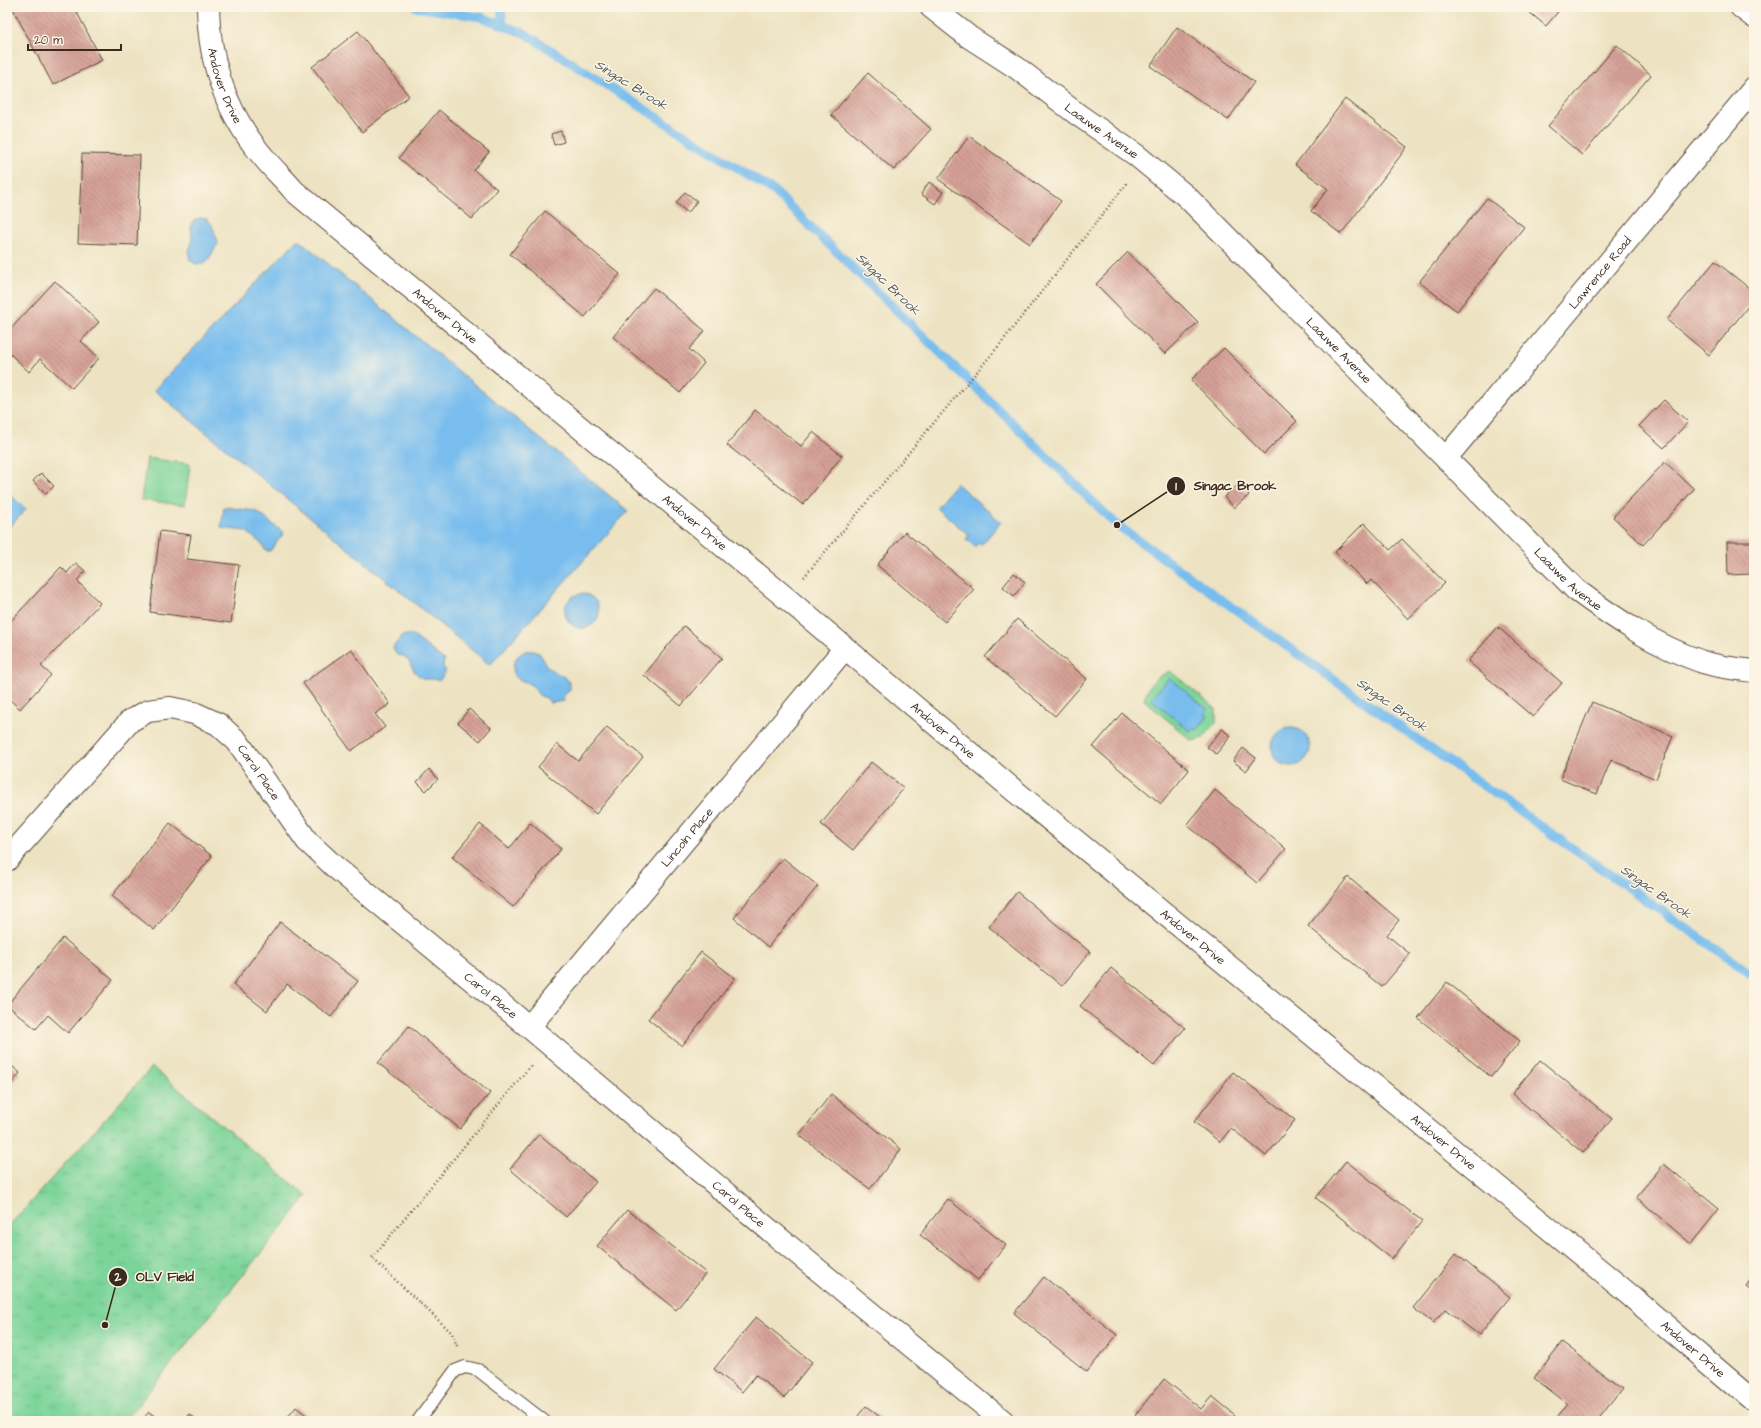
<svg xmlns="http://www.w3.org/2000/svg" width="1761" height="1428" font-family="'Architects Daughter',sans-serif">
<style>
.park{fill:url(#park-tufts);stroke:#5b7f5c}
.pitch{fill:#7bd49a;stroke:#5b7f5c}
.water{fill:#78bdee;stroke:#5a7486}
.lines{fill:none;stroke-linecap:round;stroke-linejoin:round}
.stream{stroke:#78bdee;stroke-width:9}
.building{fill:url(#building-back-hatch)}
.lane-casing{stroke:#564637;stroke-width:14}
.street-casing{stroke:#564637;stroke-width:24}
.secondary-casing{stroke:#564637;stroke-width:24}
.path{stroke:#564637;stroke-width:2.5;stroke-dasharray:1 3;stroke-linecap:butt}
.lane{stroke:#fff;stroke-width:12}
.street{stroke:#fff;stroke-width:22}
.secondary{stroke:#fff;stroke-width:22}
.labels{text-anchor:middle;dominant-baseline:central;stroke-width:3;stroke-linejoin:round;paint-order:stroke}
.street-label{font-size:12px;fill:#3b2a1e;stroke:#fcf5e5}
.water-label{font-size:13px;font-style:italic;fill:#4d565c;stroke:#fcf5e5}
.leader{fill:none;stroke:#3b2a1e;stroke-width:1.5}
.callout-dot{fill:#3b2a1e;stroke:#fcf5e5;stroke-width:1.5}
.mark-label{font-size:12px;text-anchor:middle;font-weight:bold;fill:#fff}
.callout-label{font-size:13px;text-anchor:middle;font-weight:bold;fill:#3b2a1e;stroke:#fcf5e5;stroke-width:3;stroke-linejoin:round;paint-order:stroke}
</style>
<defs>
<pattern id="park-tufts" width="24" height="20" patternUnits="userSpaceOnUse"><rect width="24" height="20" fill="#7bd49a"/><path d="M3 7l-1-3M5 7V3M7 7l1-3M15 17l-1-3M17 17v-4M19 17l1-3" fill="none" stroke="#6bb684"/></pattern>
<pattern id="building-back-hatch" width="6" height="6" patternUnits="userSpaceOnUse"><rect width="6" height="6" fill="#d5a096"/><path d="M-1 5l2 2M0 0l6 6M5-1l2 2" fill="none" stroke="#ae837a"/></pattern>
</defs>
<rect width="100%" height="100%" fill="#fcf5e5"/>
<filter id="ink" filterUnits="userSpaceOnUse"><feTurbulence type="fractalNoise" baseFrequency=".025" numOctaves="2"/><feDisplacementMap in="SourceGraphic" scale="8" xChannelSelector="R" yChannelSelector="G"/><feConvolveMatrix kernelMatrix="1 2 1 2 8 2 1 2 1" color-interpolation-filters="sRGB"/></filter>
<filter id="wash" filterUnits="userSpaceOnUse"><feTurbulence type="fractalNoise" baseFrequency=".012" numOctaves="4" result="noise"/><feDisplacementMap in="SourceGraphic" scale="16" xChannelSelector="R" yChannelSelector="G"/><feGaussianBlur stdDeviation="0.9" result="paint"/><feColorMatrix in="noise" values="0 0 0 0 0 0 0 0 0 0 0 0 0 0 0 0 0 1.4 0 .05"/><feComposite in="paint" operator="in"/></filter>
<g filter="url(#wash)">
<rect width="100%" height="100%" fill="#ede3c3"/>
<!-- park -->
<path class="park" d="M152 1067 307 1196 125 1421H7V1228Z"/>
<!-- pitch -->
<path class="pitch" d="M147 458 190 464 185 505 141 500Z
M1170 671 1216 709V723L1203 738 1192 741 1144 700C1149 683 1153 679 1170 671Z"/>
<!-- water -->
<path class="water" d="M200 218 207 219 212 225 218 243C216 248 213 251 211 255 206 265 199 268 190 260 187 251 191 248 192 240 192 230 187 222 200 218Z
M298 239 628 511 490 665 154 390Z
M956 483 1001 522 981 545 978 543 975 547 966 539 969 535 936 507Z
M9 494 26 509 7 530V495Z
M224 507 256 511 284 533 270 551H267L264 549V546L246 531 221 528Z
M565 611a17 17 0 1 1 34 0a17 17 0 1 1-34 0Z
M411 634 444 660 443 667 446 671 439 681C430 676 427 684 416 673 409 666 411 655 397 655L393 647 402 636Z
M525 651C546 649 540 661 549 668 558 676 571 675 570 690L563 696 564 701 550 703 547 698C533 695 539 690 531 685 525 681 520 681 514 676 512 662 514 658 525 651Z
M1169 678 1207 709 1204 714 1208 716 1197 730 1193 727 1190 731 1151 699Z
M1272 747a19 19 0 1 1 38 0a19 19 0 1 1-38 0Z"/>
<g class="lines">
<!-- stream -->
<path class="stream" d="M416 7 481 17 524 33 774 191 1117 525 1414 737 1743 968 1754 977
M501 7 503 25"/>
</g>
<g id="blocks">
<!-- building -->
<path class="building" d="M12 7H74L102 60 53 85Z
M1523 7H1562L1546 26Z
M1177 27 1254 82 1228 120 1150 66Z
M358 31 409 96 362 132 312 67Z
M1617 45 1651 75 1582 155 1548 126Z
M868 73 931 129 894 170 831 115Z
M1345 99 1407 147 1341 234 1311 211 1328 189 1295 165Z
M439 110 489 152 474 170 497 189 472 219 399 158Z
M561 131 564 142 554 145 551 134Z
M969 136 1061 201 1030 244 938 179Z
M82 154 140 155 137 245 78 243Z
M929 182 943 192 935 204 921 194Z
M685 192 697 201 688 213 676 203Z
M1487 198 1524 227 1457 311 1419 282Z
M545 211 620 274 585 317 510 254Z
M1128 252 1198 322 1165 354 1096 284Z
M1715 261 1754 292V299L1709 355 1667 320Z
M55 281 99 322 81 341 99 358 72 388 40 359 29 372 7 351V333Z
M654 288 705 331 689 349 704 363 680 393 613 337Z
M1224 348 1297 421 1264 454 1191 380Z
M1664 400 1688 422 1664 448 1639 426Z
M755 410 801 446 813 432 842 456 803 505 727 445Z
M1665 462 1694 489 1643 545 1613 517Z
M41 473 54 486 46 494 33 481Z
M1239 484 1249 495 1234 508 1224 497Z
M1364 523 1390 550 1402 539 1445 583 1408 619 1371 580 1367 584 1335 552Z
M160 531 191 535 187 559 239 565 231 623 150 612Z
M905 532 974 589 945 622 877 565Z
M1727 542H1754V585H1752L1751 574 1728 575Z
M76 563 85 571 77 581 100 603 41 666 51 675 20 709 7 697V625L61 567 67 573Z
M1014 573 1025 582 1014 596 1003 587Z
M1017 619 1087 679 1055 716 985 657Z
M684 626 722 658 681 706 644 675Z
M1498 627 1562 683 1533 717 1468 661Z
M351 649 390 704 375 714 385 727 351 751 303 683Z
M1592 702 1673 736 1656 779 1611 760 1597 794 1560 779Z
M469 709 491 728 480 741 458 723Z
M1122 713 1189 770 1161 804 1093 747Z
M607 727 643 757 596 814 538 767 557 744 578 761Z
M1222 729 1231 736 1216 754 1207 747Z
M1243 748 1256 758 1246 771 1233 761Z
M871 762 904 788 853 850 821 824Z
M429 769 438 779 426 791 417 782Z
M1215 790 1286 849 1257 883 1187 825Z
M170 823 212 856 154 930 112 896Z
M530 823 561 849 513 907 452 857 480 824 509 849Z
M783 858 818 886 768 947 734 918Z
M1348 877 1399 920 1387 935 1410 954 1382 987 1308 926Z
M1017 892 1090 952 1062 986 989 927Z
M280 922 358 981 331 1017 287 984 267 1011 233 985Z
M63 938 113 980 68 1033 48 1015 36 1029 7 1005Z
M701 952 735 978 682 1046 648 1019Z
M1111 968 1185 1028 1154 1066 1080 1006Z
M1447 982 1520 1041 1491 1077 1418 1018Z
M409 1026 490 1093 460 1129 378 1063Z
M1540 1060 1612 1119 1583 1153 1512 1094Z
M7 1062 20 1073 7 1089Z
M1233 1072 1295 1120 1266 1156 1231 1128 1220 1142 1194 1122Z
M831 1094 901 1149 870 1189 799 1135Z
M539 1134 596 1182 566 1217 510 1169Z
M1346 1161 1422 1221 1392 1259 1316 1198Z
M1664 1164 1719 1209 1691 1244 1636 1197Z
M948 1199 1006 1245 978 1280 920 1235Z
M627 1210 706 1273 676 1310 597 1246Z
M1456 1254 1510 1297 1479 1335 1445 1309 1433 1323 1413 1308Z
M1754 1276V1292L1746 1286Z
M1044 1277 1117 1335 1087 1372 1014 1313Z
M756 1317 812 1362 784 1398 756 1375 742 1392 714 1369Z
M1562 1342 1622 1389 1597 1421H1555L1568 1404 1534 1378Z
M1164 1379 1201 1409 1212 1396 1235 1415 1230 1421H1142L1135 1415Z
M866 1406 885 1421H854Z
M296 1407 314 1421H285Z
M149 1412 161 1421H141Z
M190 1414 198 1421H184Z"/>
</g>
</g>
<g filter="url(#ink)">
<use href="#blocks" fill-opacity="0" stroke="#564637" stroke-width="1"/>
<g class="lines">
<!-- lane casing -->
<g class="lane-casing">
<path id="lane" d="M418 1421 455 1371 465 1367 478 1370 544 1421"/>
</g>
<!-- street casing -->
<g class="street-casing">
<g id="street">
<path id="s1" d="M208 7C209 64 227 115 265 159 274 170 285 180 294 191L786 598 1016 792 1619 1286 1754 1401"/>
<path d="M1741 7 1754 17"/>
<path id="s2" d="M1446 458 1754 88"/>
<path id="s3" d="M7 860 130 721 148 711 170 708 194 713 218 724 237 741 307 841 335 867 529 1027 780 1239 1003 1421"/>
<path id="s4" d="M529 1027 845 648"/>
</g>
</g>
<!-- secondary casing -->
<g class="secondary-casing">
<g id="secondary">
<path id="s5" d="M931 7 969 37 1017 68 1077 114 1136 155 1187 197 1576 590C1614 618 1654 645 1700 661 1716 667 1737 669 1754 671"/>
</g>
</g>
<!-- path -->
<path class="path" d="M804 577 997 348 1128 182
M457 1346 452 1333 372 1258 532 1064"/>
<!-- lane -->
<use href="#lane" class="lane"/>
<!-- street -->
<use href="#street" class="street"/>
<!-- secondary -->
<use href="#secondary" class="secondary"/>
</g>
</g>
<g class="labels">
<!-- street labels -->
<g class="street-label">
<text stroke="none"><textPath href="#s1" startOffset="81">Andover Drive</textPath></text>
<text stroke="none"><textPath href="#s5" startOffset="211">Laauwe Avenue</textPath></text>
<text stroke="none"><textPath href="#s2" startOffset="241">Lawrence Road</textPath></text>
<text stroke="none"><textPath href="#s1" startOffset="405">Andover Drive</textPath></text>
<text stroke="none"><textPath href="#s5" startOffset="535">Laauwe Avenue</textPath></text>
<text stroke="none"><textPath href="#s1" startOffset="729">Andover Drive</textPath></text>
<text stroke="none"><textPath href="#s5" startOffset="859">Laauwe Avenue</textPath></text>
<text stroke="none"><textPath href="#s1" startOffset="1053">Andover Drive</textPath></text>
<text stroke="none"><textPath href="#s3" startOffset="343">Carol Place</textPath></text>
<text stroke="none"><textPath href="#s4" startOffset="247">Lincoln Place</textPath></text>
<text stroke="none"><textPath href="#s1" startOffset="1377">Andover Drive</textPath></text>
<text stroke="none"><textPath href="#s3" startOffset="667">Carol Place</textPath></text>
<text stroke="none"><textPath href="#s1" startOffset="1701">Andover Drive</textPath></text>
<text stroke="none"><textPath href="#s3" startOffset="991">Carol Place</textPath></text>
<text stroke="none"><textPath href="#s1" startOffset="2025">Andover Drive</textPath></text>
</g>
<!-- water labels -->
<g class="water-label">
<text transform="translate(631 85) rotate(32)">Singac Brook</text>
<text transform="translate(888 284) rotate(44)">Singac Brook</text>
<text transform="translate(1392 705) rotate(35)">Singac Brook</text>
<text transform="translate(1656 892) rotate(35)">Singac Brook</text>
</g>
</g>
<!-- callouts -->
<path class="leader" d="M1117 525L1176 486M105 1325L118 1277"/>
<g class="callout-dot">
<circle cx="1117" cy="525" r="4"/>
<circle cx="105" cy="1325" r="4"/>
<circle cx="1176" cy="486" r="10"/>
<circle cx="118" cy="1277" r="10"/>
</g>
<g class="mark-label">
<text x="1176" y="490">1</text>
<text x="118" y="1281">2</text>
</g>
<g class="callout-label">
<text x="1235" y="490">Singac Brook</text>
<text x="165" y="1281">OLV Field</text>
</g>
<!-- margin -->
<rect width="1761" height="1428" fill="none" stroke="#fcf5e5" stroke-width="24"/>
<!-- scale -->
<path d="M28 44v6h93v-6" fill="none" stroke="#3b2a1e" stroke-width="2"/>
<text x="34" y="44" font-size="12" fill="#3b2a1e" stroke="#fcf5e5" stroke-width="3" paint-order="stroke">20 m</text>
</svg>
